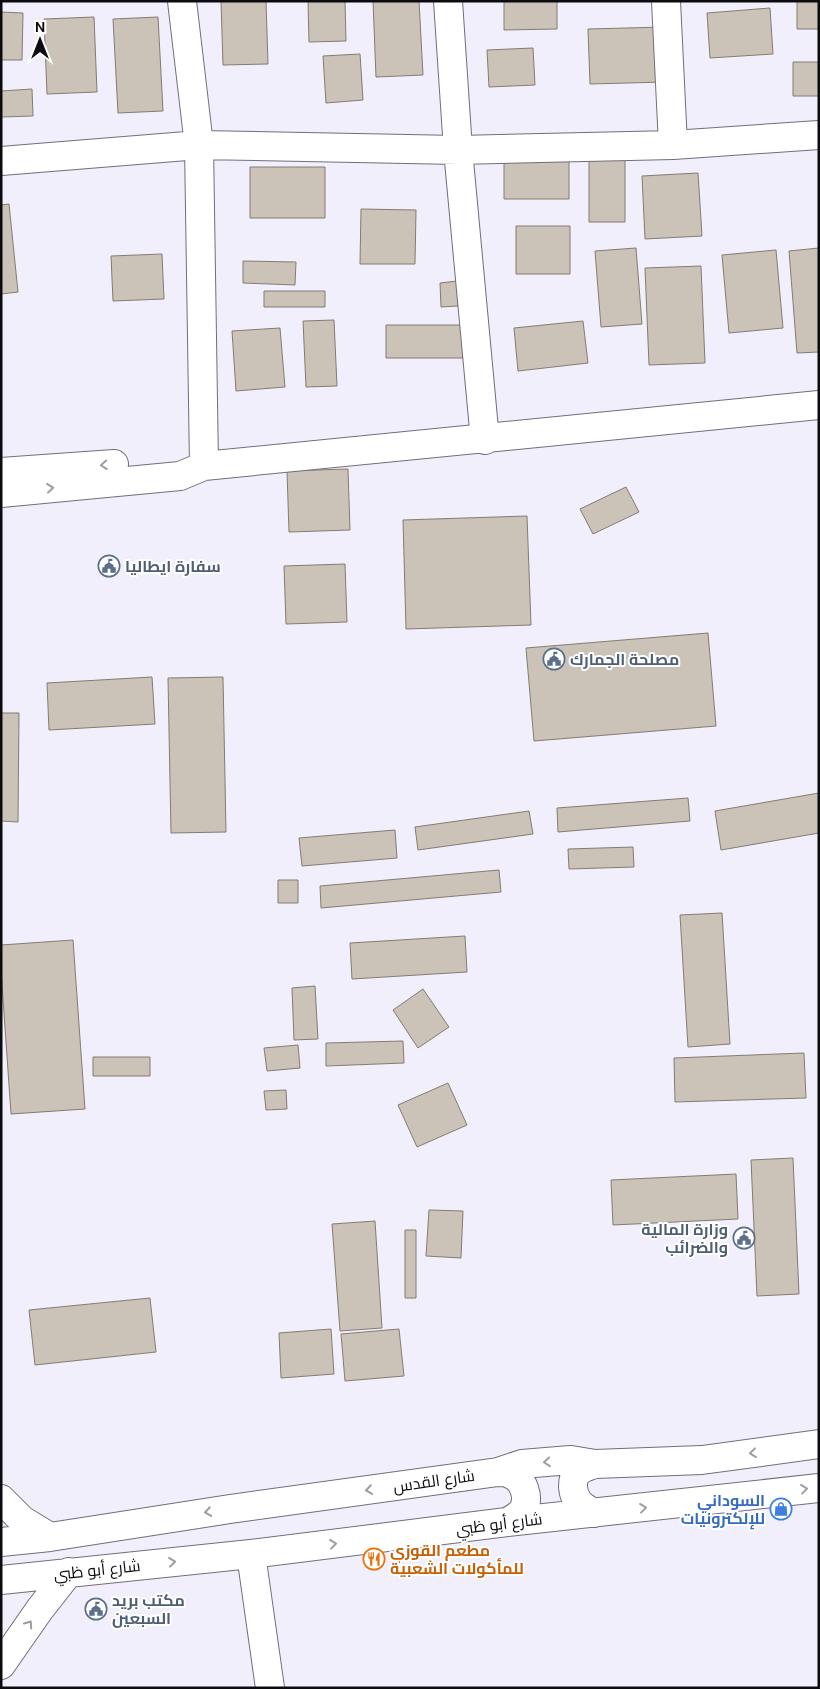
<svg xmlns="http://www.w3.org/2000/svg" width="820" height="1689" font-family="'DM Sans',Cairo,sans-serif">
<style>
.building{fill:#cbc2b8;stroke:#847b72}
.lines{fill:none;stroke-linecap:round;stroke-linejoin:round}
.minor-casing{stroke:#716e79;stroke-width:30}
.major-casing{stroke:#716e79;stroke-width:30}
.minor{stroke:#fff;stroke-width:28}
.major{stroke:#fff;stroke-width:28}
.oneway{stroke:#9e9d9f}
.labels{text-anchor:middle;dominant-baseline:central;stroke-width:4;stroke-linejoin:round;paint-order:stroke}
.service-label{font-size:16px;font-weight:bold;fill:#4e5e75;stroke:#fff;text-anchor:start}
.street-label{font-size:16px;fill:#0c0b0f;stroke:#fff}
.shop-label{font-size:16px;font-weight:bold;fill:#366cbe;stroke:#fff;text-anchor:end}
.food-label{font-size:16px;font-weight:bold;fill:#c56008;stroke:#fff;text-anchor:start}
</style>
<rect width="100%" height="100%" fill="#f1effb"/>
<!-- building -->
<path class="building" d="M221 1H266L268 64 223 65Z
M308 1H345L346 41 309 42Z
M373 1H419L423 75 376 77Z
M504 1H557V29L504 30Z
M797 1H819V29H797Z
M770 8 773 54 710 58 707 13Z
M1 12 23 13 22 60H1Z
M94 17 97 92 47 94 44 19Z
M158 17 163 111 118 113 113 19Z
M664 27 666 82 590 84 588 29Z
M533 48 535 85 489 87 487 50Z
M360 54 363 100 326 103 323 56Z
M793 62H819V96H793Z
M32 89 33 116 1 117V91Z
M504 152H569V199H504Z
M589 158H625V222H589Z
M250 167H325V218H250Z
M698 173 702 236 645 239 642 176Z
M9 204 18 292 1 294V205Z
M361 209 416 210 415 264H360Z
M516 226H570V274H516Z
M636 248 642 324 601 327 595 251Z
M819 248V352L797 353 789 251Z
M776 250 783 328 729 333 722 255Z
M162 254 164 299 113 301 111 256Z
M243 261 296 262 295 285 243 283Z
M701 266 705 363 649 365 645 268Z
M457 281 458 306 441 307 440 283Z
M264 291H325V307H264Z
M334 320 337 386 306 387 303 321Z
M583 321 588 363 518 371 514 328Z
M386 325H465V358H386Z
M280 328 285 387 236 391 232 331Z
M348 469 350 530 289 532 287 471Z
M626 487 639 512 593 534 580 509Z
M527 516 531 625 406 629 403 520Z
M345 564 347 622 286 624 284 566Z
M708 633 716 726 534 741 526 648Z
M152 677 155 724 49 730 47 683Z
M223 677 226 832 171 833 168 678Z
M1 713H19L18 822 1 821Z
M819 793V833L721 850 715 811Z
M688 798 690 821 558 832 557 808Z
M529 811 533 834 418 850 415 827Z
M395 830 397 858 302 866 299 838Z
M633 847 634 867 569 869 568 849Z
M499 870 501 892 321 908 320 886Z
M278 880H298V903H278Z
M722 913 730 1044 688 1047 680 915Z
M465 936 467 972 352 979 350 943Z
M73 940 85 1109 11 1114 1 970V945Z
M315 986 318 1039 294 1040 292 988Z
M423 989 449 1027 418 1048 393 1010Z
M403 1041 404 1063 326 1066V1043Z
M298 1045 300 1068 267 1071 264 1048Z
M804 1053 806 1098 675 1102 674 1058Z
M93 1057H150V1076H93Z
M448 1083 467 1125 417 1147 398 1105Z
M286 1090 287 1109 266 1110 264 1091Z
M793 1158 799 1294 757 1296 751 1160Z
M736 1174 738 1219 613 1225 611 1180Z
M429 1210 463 1211 461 1258 426 1256Z
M375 1221 382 1328 340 1331 332 1224Z
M405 1230H416V1298H405Z
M150 1298 156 1352 35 1365 29 1310Z
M331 1329 334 1374 281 1378 279 1333Z
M399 1329 404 1376 345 1381 341 1334Z"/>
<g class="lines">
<!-- minor casing -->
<g class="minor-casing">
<path id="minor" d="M182 1 199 145 204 466
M448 1 458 150 485 440
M666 1 673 145
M1 161 199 145 458 150 673 145 819 135
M1 472 114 464
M1 493 180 476 204 466 819 405
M251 1554 270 1688"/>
</g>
<!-- major casing -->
<g class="major-casing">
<path id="major" d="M498 1472C502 1472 507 1472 510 1474 524 1479 530 1498 523 1510 519 1516 513 1519 507 1522
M1 1499 22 1520 50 1537
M594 1513C583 1507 574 1502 573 1487 573 1484 573 1478 575 1476 578 1469 588 1466 595 1464
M1 1542 50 1537 230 1509 498 1472 522 1464 546 1462 571 1460 595 1464 702 1460 819 1444
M1 1580 251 1554 507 1522 819 1488
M1 1665 40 1609 69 1572"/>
</g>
<!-- minor -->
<use href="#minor" class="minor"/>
<!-- major -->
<use href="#major" class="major"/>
</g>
<!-- one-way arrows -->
<defs><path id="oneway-chevron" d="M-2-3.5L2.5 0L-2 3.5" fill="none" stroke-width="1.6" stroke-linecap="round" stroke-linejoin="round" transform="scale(1.25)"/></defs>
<g class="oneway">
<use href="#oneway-chevron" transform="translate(104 465) rotate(176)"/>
<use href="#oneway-chevron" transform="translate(50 488) rotate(-6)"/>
<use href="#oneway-chevron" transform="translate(753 1453) rotate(173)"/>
<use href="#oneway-chevron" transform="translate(547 1462) rotate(175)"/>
<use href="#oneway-chevron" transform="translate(804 1489) rotate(-7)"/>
<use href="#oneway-chevron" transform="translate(369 1490) rotate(172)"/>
<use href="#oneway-chevron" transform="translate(643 1508) rotate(-7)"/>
<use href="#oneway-chevron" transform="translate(208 1512) rotate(171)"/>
<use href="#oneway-chevron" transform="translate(333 1544) rotate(-7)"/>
<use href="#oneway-chevron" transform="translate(172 1562) rotate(-6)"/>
<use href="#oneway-chevron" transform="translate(29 1624) rotate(-55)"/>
</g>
<!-- icons -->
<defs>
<g id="civic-ring" transform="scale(1.125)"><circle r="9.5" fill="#fff" stroke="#5c6f8a" stroke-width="1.5"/><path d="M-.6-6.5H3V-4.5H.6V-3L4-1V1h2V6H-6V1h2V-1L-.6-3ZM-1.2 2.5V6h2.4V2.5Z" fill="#5c6f8a"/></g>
<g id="shop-ring" transform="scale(1.125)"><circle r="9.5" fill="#fff" stroke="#3f7fe0" stroke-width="1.5"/><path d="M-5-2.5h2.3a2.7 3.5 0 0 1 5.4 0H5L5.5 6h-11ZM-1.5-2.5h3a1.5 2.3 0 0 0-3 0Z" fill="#3f7fe0"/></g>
<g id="restaurant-ring" transform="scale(1.125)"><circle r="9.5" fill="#fff" stroke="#e8710a" stroke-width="1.5"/><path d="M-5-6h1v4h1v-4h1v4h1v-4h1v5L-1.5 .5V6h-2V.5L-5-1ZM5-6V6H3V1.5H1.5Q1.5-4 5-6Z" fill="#e8710a"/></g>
</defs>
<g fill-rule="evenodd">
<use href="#civic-ring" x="109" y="566"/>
<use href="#civic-ring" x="554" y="659"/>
<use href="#civic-ring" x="744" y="1238"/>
<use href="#shop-ring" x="781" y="1509"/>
<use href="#restaurant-ring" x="374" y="1559"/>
<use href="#civic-ring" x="96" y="1609"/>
</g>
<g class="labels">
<!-- service labels -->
<g class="service-label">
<text x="125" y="566">سفارة ايطاليا</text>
<text x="570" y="659">مصلحة الجمارك</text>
<text x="728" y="1229" text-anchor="end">وزارة المالية<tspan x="728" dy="18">والضرائب</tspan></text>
<text x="112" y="1600">مكتب بريد<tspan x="112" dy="18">السبعين</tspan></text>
</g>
<!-- street labels -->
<g class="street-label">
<text transform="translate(434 1481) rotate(-8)">شارع القدس</text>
<text transform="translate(499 1524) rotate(-7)">شارع أبو ظبي</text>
<text transform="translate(97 1570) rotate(-6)">شارع أبو ظبي</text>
</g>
<!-- shop labels -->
<g class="shop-label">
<text x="765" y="1500">السوداني<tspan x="765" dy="18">للإلكترونيات</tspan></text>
</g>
<!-- food labels -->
<g class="food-label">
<text x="390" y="1550">مطعم القوزي<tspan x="390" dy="18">للمأكولات الشعبية</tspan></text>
</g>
</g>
<!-- border -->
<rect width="820" height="1689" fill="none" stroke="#0c0b0f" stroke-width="5"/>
<!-- north arrow -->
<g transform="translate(40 40)" stroke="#ffffff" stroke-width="4" paint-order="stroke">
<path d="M0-4L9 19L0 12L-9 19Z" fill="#0c0b0f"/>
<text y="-8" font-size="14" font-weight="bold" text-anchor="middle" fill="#0c0b0f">N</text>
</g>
</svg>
